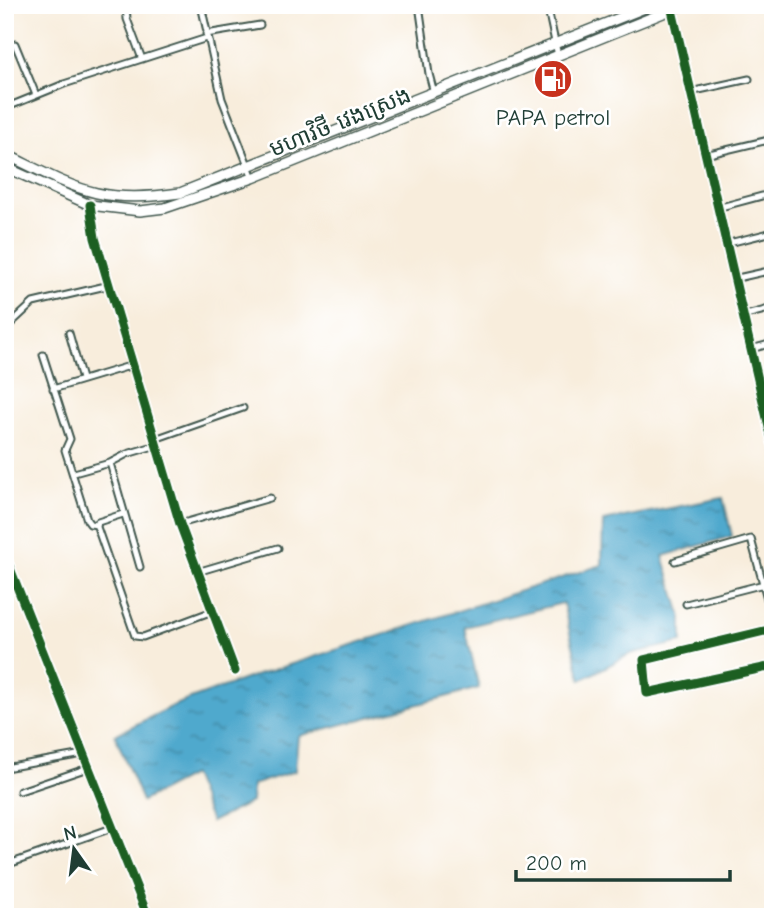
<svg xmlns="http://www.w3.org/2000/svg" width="778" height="922" font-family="'Comic Neue','Noto Sans Khmer',sans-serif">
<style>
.water{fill:url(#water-ripples);stroke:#387380;stroke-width:2}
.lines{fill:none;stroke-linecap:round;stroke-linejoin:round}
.street-casing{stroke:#40574d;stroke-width:9}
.secondary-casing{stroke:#40574d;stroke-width:11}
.primary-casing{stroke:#40574d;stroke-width:12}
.street{stroke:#fff;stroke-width:5}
.secondary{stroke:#fff;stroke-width:8}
.primary{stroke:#fff;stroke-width:9}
.cycleway-casing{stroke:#fff;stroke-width:13}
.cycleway{stroke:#1b5e20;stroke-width:9}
.labels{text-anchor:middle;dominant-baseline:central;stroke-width:5;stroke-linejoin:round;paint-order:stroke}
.poi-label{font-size:23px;fill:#1f3d34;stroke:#fff}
.street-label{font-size:23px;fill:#1f3d34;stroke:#fff}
</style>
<defs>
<pattern id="water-ripples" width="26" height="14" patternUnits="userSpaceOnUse" patternTransform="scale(1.75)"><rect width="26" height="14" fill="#50a9cd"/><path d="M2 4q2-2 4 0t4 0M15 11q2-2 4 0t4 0" fill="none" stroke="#428ba7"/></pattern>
</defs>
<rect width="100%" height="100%" fill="#fff"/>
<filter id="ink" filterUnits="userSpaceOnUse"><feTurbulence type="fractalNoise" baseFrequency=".0143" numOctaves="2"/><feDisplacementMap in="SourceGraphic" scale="14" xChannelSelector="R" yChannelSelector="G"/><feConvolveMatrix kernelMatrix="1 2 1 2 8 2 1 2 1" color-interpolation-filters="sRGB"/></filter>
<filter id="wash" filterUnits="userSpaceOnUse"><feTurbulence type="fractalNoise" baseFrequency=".00686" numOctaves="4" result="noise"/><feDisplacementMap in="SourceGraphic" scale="28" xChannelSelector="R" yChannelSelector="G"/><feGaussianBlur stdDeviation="1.57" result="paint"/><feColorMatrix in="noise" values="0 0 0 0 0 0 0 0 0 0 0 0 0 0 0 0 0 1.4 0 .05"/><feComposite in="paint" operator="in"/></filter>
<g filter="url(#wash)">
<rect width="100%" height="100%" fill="#f8eddc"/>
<!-- water -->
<path class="water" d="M723 498 732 536 663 556 682 618V642L630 654 581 680 563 603 465 627 479 688 298 736 295 771 252 785 251 802 211 822 192 775 142 801 115 735 177 704 248 678 602 565 603 521Z"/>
</g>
<g filter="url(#ink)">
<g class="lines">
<!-- street casing -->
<g class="street-casing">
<path id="street" d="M126 5 127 19 142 59
M201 5 222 99 253 178
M419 5 429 74 434 93
M547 5 558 56
M672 10 773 444
M206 34 260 25
M15 44 36 95
M690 92 749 79
M5 108 64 84 207 38
M705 155 773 139
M90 205 95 238 180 524 235 671
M717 208 773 193
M725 244 773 232
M733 279 773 270
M742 316 773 308
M5 329 33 303 110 285
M69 333 82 379
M751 349 773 343
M43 355 70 439 65 450 87 520 90 524 97 525
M757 379 773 375
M53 389 133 365
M155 439 243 408
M74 473 110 463
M123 514 98 522 97 527 135 636 143 637 210 612
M180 524 270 498
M675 561 751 539 773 621
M140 567 110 463 127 454 157 445
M197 572 278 548
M686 604 764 584
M773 629 644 660 647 693 773 666
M5 768 83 754
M20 791 88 768
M6 865 112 828"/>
</g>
<!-- secondary casing -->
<g class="secondary-casing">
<path id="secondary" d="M5 556 148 917"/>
</g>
<!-- primary casing -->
<g class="primary-casing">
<path id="primary" d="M5 154C76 188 98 205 180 193L652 5
M5 167 90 205 140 211 165 208 253 178 683 5"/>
</g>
<!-- street -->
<use href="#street" class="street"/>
<!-- secondary -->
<use href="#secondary" class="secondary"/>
<!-- primary -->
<use href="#primary" class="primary"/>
<!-- cycleway casing -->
<g class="cycleway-casing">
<path id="cycleway" d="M672 10 773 444
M90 205 95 238 180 524 235 671
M5 556 148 917
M773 629 644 660 647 693 773 666"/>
</g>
<!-- cycleway -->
<use href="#cycleway" class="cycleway"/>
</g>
</g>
<!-- icons -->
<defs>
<g id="fuel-disc" transform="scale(2.0125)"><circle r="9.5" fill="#c8321e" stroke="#fff"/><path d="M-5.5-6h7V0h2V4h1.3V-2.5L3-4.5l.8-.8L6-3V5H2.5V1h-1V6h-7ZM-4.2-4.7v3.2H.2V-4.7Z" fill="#fff"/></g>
</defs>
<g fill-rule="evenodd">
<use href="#fuel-disc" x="553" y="79"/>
</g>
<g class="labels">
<!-- poi labels -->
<g class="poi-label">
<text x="553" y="117">PAPA petrol</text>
</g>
<!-- street labels -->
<g class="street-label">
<text transform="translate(340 122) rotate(-22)">មហាវិថី វេងស្រេង</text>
</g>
</g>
<!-- margin -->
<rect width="778" height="922" fill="none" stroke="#fff" stroke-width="28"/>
<!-- north arrow -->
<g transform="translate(74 849) rotate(346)" stroke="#ffffff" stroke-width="5" paint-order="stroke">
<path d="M0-5L12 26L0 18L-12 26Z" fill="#1f3d34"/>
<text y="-10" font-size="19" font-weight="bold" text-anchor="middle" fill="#1f3d34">N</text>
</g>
<!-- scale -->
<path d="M516 870v10h214v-10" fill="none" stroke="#1f3d34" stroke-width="3.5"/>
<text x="526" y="870" font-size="21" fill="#1f3d34" stroke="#ffffff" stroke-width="5" paint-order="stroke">200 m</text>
</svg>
